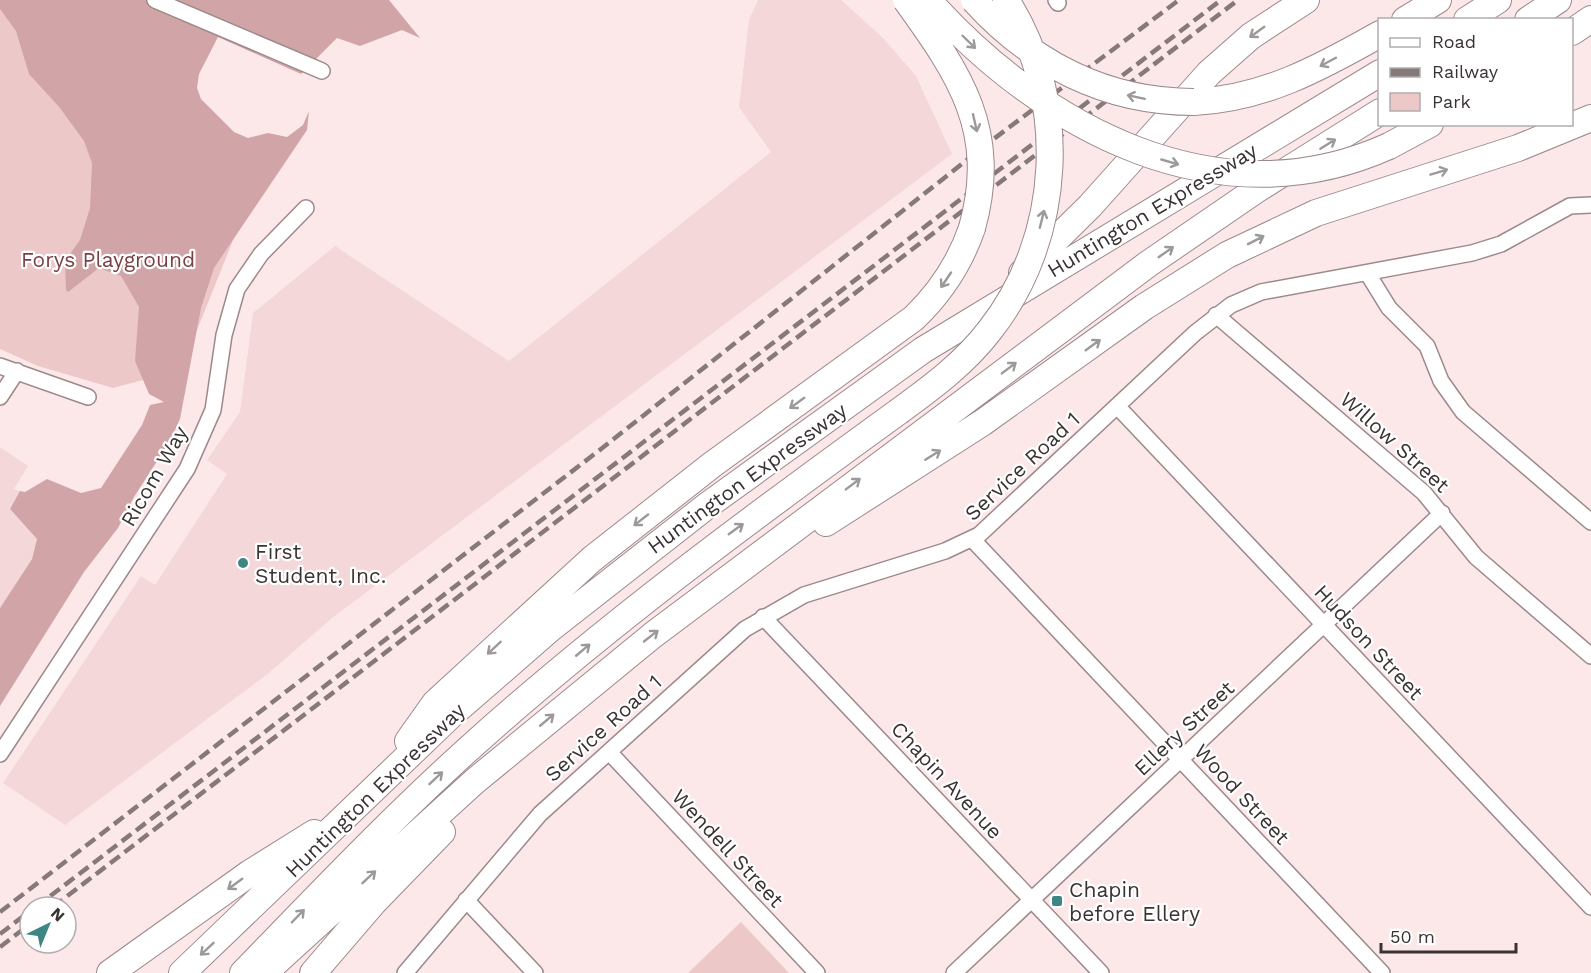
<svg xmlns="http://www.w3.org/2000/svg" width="1591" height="973" font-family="'Work Sans',sans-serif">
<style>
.built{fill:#f4d7d8}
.green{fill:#edc8c9}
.forest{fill:#d1a5a7}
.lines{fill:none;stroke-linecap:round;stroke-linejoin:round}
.street-casing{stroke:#9c898a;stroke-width:18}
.highway-casing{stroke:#9c898a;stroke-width:28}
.street{stroke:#fff;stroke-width:15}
.highway{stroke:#fff;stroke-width:26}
.rail{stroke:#86797a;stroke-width:4.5;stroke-dasharray:12 6;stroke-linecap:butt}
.highway-bridge-casing{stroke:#9c898a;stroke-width:28;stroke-linecap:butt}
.highway-bridge{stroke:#fff;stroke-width:26}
.oneway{stroke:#9c9999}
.poi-dot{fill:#3e8683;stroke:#fff;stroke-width:2}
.labels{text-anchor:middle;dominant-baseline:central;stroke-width:4.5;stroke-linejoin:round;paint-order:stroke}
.street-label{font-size:21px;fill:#3a3333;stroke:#fff}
.park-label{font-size:21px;fill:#7b4045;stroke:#fff}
.poi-label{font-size:21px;fill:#3a3333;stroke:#fff;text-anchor:start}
</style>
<rect width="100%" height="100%" fill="#fde8e9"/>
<!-- built -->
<path class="built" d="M758 0H841L882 37 916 76 952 154 332 618 269 673 65 825 3 783 141 576 155 585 227 474 207 460 240 412 253 313 335 246 509 361 771 152 739 107 749 20Z
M0 447 28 466 14 489 20 491 10 509 37 539 32 559 0 608Z"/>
<!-- green -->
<path class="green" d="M0 0 152 156 242 218 181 370 113 388 38 366 0 349Z
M741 922 789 973H688Z"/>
<!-- forest -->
<path class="forest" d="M0 0H389L420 38 402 30 360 46 337 38 301 74 218 37 199 74 197 88 201 99 234 132 248 138 268 133 287 137 303 125 309 111 307 130 214 268 201 308 180 419 170 441 134 497 118 528 84 572 0 706V608L32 559 37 539 10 509 20 491 25 492 47 479 81 493 101 488 142 425 150 405 164 402 149 394 135 361 139 307 121 276 99 268 68 292 66 290 65 261 80 240 90 208 92 163 84 141 60 108 29 74 16 31 0 9Z"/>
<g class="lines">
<!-- street casing -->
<g class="street-casing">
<path id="street" d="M155 0 322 71
M1056 0 1058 3
M1368 274 1389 308 1427 346 1441 381 1463 412 1591 522
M1216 315 1424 493 1476 557 1591 656
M0 366 88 397
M0 397 17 371
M1117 406 1591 907
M972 539 1382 973
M763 617 1101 973
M609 752 817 973
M0 754 187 469 213 410 224 335 237 289 261 254 306 208
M466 900 535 973
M405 973 540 814 745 629 804 595 945 551 979 535 1195 333 1231 305 1261 292 1472 253 1501 244 1570 206 1591 205
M954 973 1442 513"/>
</g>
<!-- highway casing -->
<g class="highway-casing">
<path id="highway" d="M1405 20 1438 0
M1467 20 1498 0
M1528 20 1558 0
M1572 32 1591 19
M1194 102C1263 99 1320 68 1380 34
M1389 146 1430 124
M1022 273 1090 206 1209 73 1251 36 1306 0
M826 523 982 423 1144 307 1227 255 1316 213 1518 148 1591 118
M408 741 435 703 592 559 713 464 914 318C941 292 960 263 972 228
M110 973 250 873 314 833
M182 973 451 715 551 628 708 505 923 350 1380 73
M243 973C316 898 387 823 464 753 601 629 749 520 898 412
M264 973 475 781 653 635 1148 264 1256 190 1380 112
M313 973 374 902 442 832"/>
</g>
<!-- street -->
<use href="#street" class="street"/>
<!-- highway -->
<use href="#highway" class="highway"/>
<!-- rail -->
<path class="rail" d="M36 907 1221 0
M53 907 1238 0
M0 912 601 449 991 141 1179 0
M0 934 30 911
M0 947 30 924"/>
<!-- highway-bridge casing -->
<g class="highway-bridge-casing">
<path id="highway-bridge" d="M906 0C960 75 999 131 972 228
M928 0C1043 129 1218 223 1389 146
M974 0C1032 64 1106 102 1194 102
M898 412C931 388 965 363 990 330 1063 237 1070 100 1006 0"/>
</g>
<!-- highway-bridge -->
<use href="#highway-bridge" class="highway-bridge"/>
</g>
<!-- one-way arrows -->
<defs><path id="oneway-shaft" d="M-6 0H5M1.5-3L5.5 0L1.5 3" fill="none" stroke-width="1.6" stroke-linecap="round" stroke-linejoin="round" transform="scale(1.5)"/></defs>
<g class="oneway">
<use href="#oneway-shaft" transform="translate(1257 32) rotate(144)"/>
<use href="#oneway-shaft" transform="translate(969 42) rotate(44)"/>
<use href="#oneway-shaft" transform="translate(1328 62) rotate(152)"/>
<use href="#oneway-shaft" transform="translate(1136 97) rotate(-168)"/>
<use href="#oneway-shaft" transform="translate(975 123) rotate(77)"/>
<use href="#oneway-shaft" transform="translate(1328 144) rotate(-32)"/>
<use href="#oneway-shaft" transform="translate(1170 162) rotate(16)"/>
<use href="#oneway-shaft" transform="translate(1439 172) rotate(-17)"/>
<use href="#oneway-shaft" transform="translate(1042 219) rotate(-76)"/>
<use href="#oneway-shaft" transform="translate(1256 240) rotate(-27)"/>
<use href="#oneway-shaft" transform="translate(1166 252) rotate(-35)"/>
<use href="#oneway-shaft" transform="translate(946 280) rotate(124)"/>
<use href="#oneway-shaft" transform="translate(1093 345) rotate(-36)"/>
<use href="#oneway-shaft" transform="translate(1009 368) rotate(-37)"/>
<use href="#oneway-shaft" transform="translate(797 403) rotate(144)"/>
<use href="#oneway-shaft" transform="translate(933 455) rotate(-32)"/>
<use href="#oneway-shaft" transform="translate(853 484) rotate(-37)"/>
<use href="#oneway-shaft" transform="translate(641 520) rotate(142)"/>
<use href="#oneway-shaft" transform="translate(736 529) rotate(-36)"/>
<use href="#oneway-shaft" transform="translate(651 636) rotate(-38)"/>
<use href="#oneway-shaft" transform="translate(494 648) rotate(137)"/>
<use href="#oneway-shaft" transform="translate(583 650) rotate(-40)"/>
<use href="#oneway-shaft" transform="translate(547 720) rotate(-40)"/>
<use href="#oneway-shaft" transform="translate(436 778) rotate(-43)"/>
<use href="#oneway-shaft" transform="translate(369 877) rotate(-43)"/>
<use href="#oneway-shaft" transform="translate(235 884) rotate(144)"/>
<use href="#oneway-shaft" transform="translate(298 916) rotate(-46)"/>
<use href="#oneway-shaft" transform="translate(207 949) rotate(137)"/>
</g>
<!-- markers -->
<g class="poi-dot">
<circle cx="243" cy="563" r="6"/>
<rect x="1051" y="895" width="12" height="12" rx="3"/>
</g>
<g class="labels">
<!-- street labels -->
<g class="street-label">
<text transform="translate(1152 210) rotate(-31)">Huntington Expressway</text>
<text transform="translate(1395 442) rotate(42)">Willow Street</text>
<text transform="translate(1022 466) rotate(-43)">Service Road 1</text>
<text transform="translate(154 476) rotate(-60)">Ricom Way</text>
<text transform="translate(747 478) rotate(-36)">Huntington Expressway</text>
<text transform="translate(1369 642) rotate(47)">Hudson Street</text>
<text transform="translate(603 728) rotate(-42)">Service Road 1</text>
<text transform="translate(1184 728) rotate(-43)">Ellery Street</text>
<text transform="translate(947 780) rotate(47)">Chapin Avenue</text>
<text transform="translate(375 790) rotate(-44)">Huntington Expressway</text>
<text transform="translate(1242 794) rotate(47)">Wood Street</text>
<text transform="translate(728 848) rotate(47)">Wendell Street</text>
</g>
<!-- park labels -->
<g class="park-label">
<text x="108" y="259">Forys Playground</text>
</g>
<!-- poi labels -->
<g class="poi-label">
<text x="255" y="551">First<tspan x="255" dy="24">Student, Inc.</tspan></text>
<text x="1069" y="889">Chapin<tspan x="1069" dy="24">before Ellery</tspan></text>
</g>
</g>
<!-- legend -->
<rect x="1378" y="18" width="195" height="108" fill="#ffffff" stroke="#b0adad" stroke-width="1.5"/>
<rect x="1390" y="38" width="30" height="9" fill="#ffffff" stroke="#b0adad" stroke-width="1.5"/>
<text x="1432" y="48" font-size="18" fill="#3a3333">Road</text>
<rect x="1390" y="68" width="30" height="9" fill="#86797a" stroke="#b0adad" stroke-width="1.5"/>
<text x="1432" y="78" font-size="18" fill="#3a3333">Railway</text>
<rect x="1390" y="93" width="30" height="18" fill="#edc8c9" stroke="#b0adad" stroke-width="1.5"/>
<text x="1432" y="108" font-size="18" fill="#3a3333">Park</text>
<!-- north arrow -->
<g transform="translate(48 925) rotate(43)"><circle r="28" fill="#ffffff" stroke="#b0adad" stroke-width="1.5"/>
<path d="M0-4.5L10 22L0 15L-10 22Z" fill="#3e8683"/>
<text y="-9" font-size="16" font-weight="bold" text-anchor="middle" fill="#3a3333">N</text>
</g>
<!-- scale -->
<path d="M1381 943v9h135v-9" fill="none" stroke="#3a3333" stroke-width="3"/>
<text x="1390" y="943" font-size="18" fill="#3a3333" stroke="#ffffff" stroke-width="4.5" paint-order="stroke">50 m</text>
</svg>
